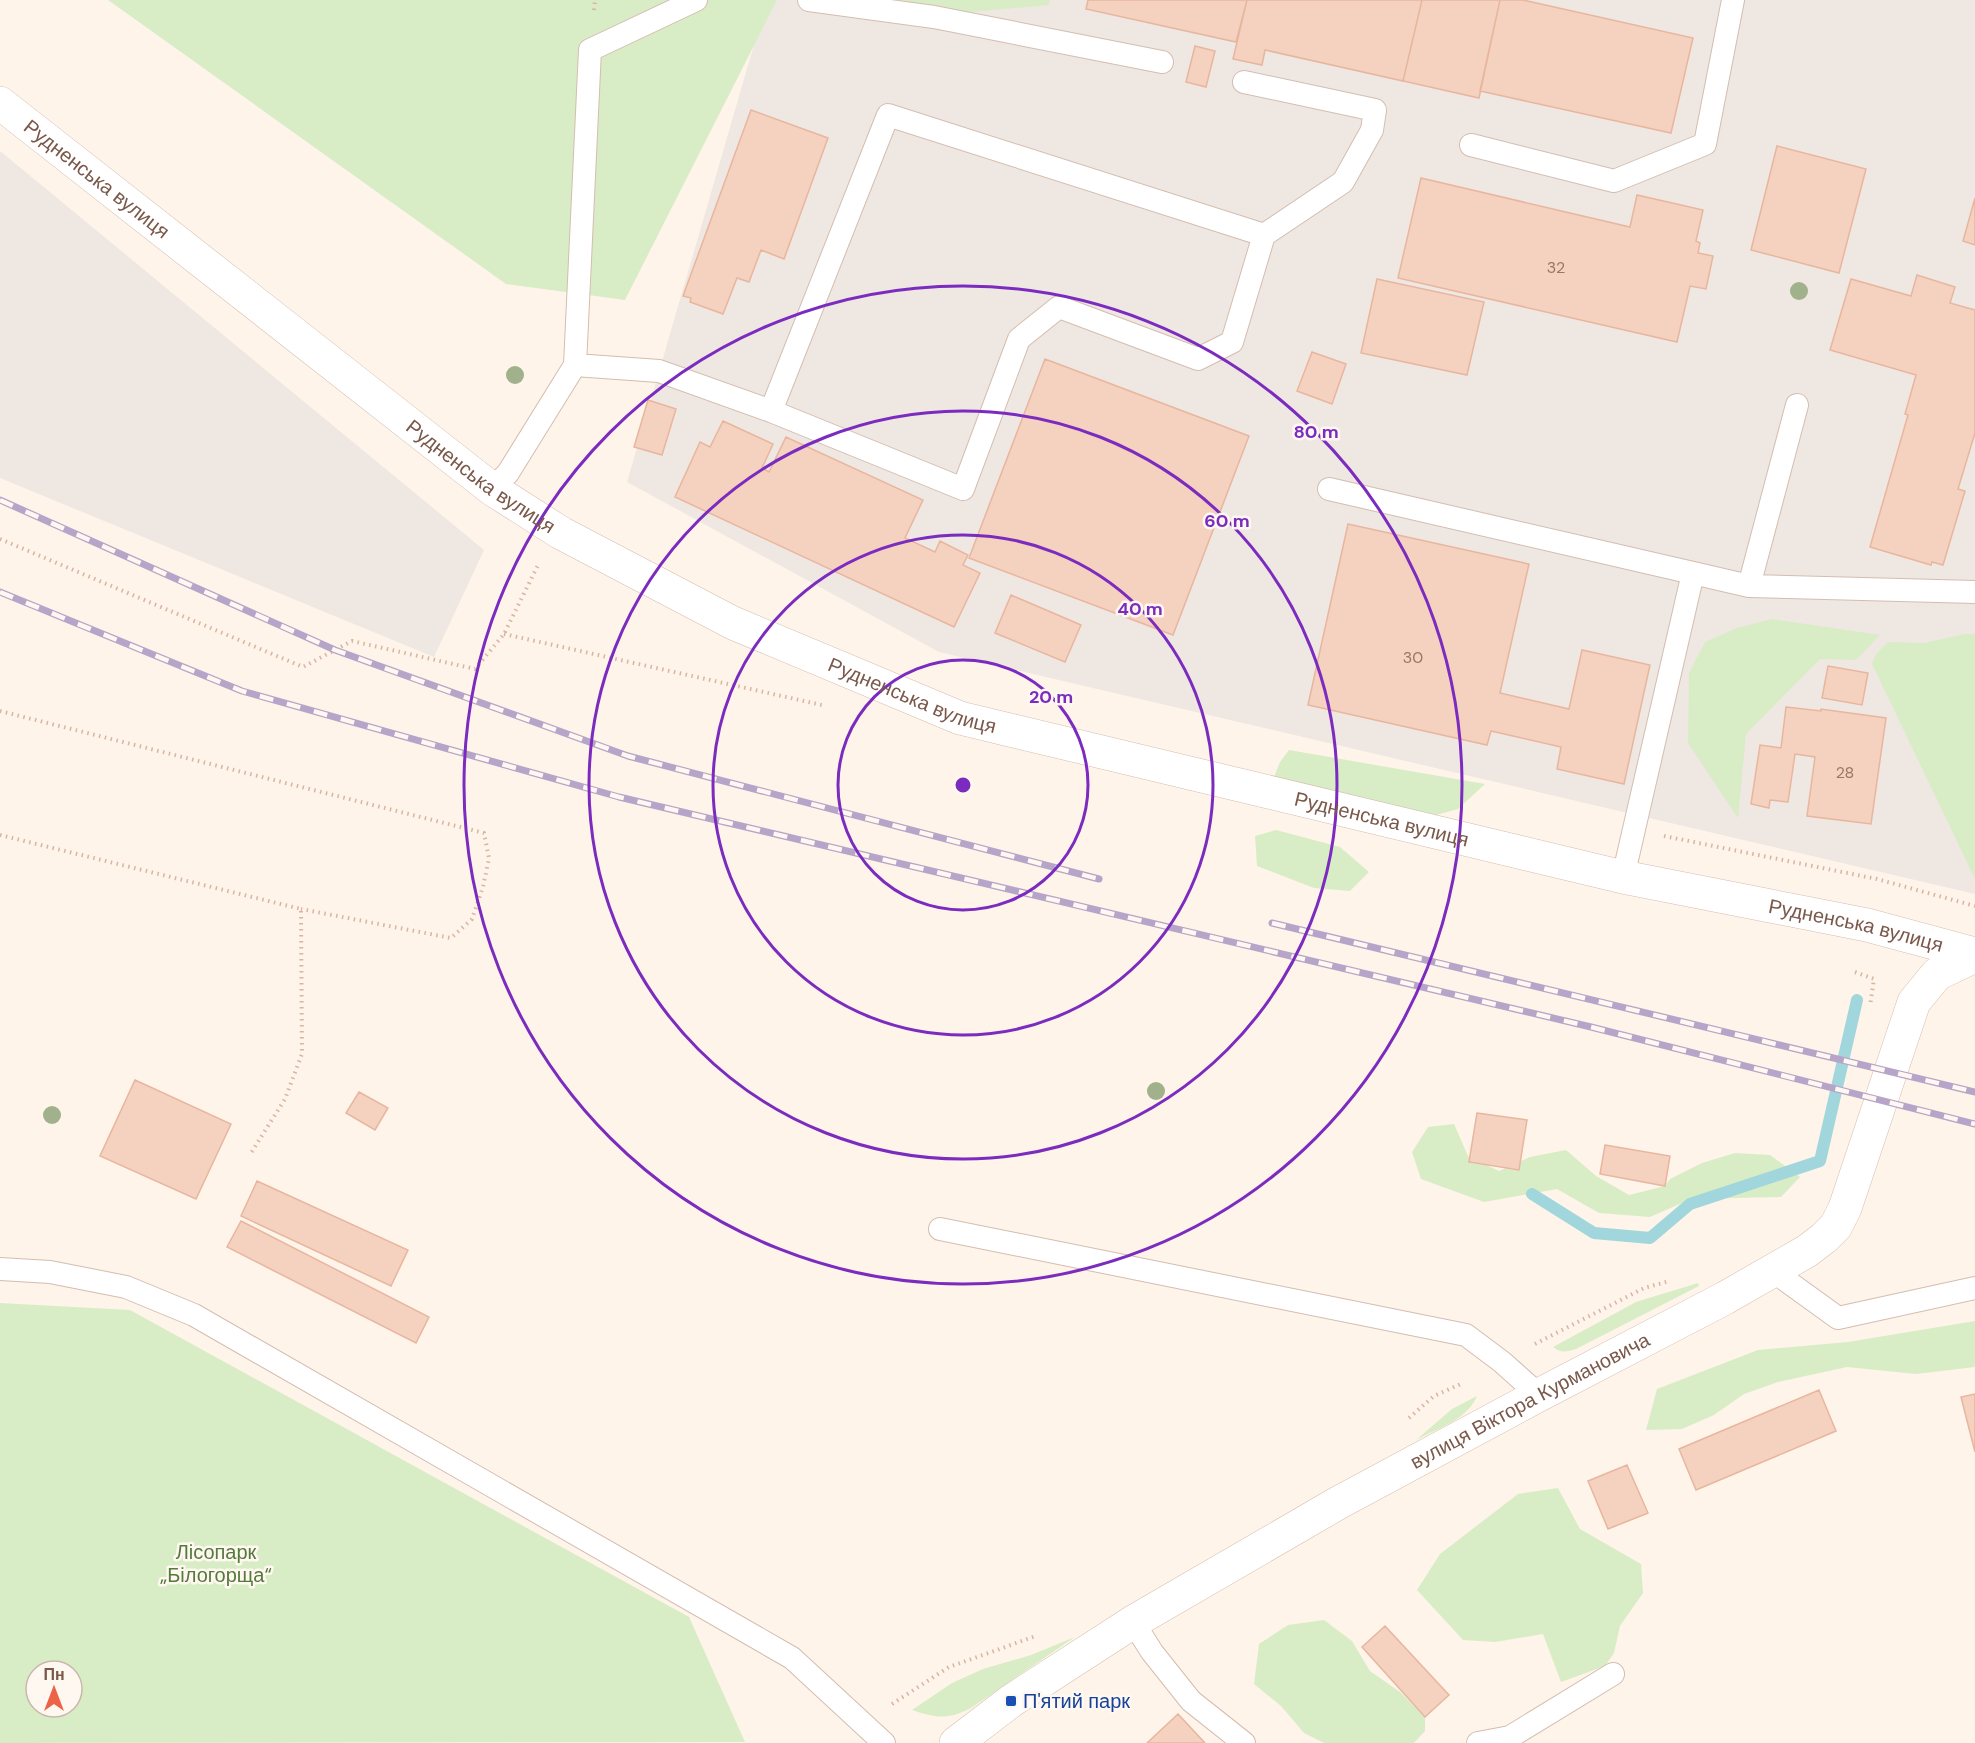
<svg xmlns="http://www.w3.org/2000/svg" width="1975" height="1743" font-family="'DM Sans',sans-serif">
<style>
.industrial{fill:#efe7e2}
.green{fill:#d8edc6;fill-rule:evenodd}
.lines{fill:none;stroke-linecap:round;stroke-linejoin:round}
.stream{stroke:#a1d6dc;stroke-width:12}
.building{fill:#f5d1bf;stroke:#e8b69e;stroke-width:1.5}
.lane-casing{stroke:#d4bdb0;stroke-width:24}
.street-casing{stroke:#d4bdb0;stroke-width:34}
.secondary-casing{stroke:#d7bdad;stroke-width:34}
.path{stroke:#dab4a1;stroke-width:4;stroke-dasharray:1.5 4.5;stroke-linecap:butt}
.lane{stroke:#fff;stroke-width:22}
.street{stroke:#fff;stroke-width:33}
.secondary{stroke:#fff;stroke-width:33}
.rail-casing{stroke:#b6a5c9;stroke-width:7}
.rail{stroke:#fff8f0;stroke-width:4.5;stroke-dasharray:14;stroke-linecap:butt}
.tree{fill:#a0b18b}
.ring{fill:none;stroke:#7b2cbf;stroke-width:3}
.transit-dot{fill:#1a4fb4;stroke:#fff8f0;stroke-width:2}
.labels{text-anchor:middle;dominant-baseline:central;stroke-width:5;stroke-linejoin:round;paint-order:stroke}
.number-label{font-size:16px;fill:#997667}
.street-label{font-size:20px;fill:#7a584a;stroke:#fff8f0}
.park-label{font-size:20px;fill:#547a3e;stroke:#fff8f0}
.transit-label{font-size:20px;fill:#164399;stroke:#fff8f0;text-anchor:start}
.centre{fill:#7b2cbf;stroke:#fff8f0;stroke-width:3}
.ring-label{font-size:18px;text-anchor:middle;font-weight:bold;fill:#7b2cbf;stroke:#fff8f0;stroke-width:5;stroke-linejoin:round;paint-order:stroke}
</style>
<rect width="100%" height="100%" fill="#fef4e9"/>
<!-- industrial -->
<path class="industrial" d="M767 0H1975V894L939 652 627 482Z
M0 151 484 550 434 657 0 478Z"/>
<!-- green -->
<path class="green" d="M108 0H777L625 300 506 284Z
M877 0H1050L1048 5 948 14Z
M1772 619 1880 635 1856 660 1820 659 1746 734 1738 818 1688 743 1689 673 1705 642 1737 628Z
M1964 634H1975V879L1872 664 1876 654 1888 642 1924 643Z
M1289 750 1485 784 1458 809 1425 818 1274 777 1280 762Z
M1276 830 1340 847 1369 872 1350 891 1314 888 1257 866 1255 836Z
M1454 1124 1468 1156 1499 1171 1530 1157 1566 1150 1596 1176 1629 1195 1665 1186 1670 1179 1702 1163 1735 1153 1770 1155 1800 1177 1781 1197 1691 1199 1650 1217 1599 1213 1557 1189 1484 1202 1421 1179 1412 1152 1428 1127Z
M1698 1283 1699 1286 1576 1349C1566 1352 1561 1353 1553 1347L1636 1302Z
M0 1303 130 1310 689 1617 745 1742 0 1743ZM36 1671H72V1707H36Z
M1975 1321V1367L1916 1374 1847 1367 1778 1382 1744 1394 1714 1415 1682 1429 1646 1430 1657 1389 1758 1350 1848 1342Z
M1477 1396C1467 1420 1438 1428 1416 1440L1452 1409Z
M1558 1488 1580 1529 1641 1564 1643 1593 1620 1626 1614 1653 1605 1666 1561 1682 1543 1634 1495 1642 1463 1640 1417 1590 1440 1554 1518 1494Z
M1324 1620 1352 1641 1370 1671 1400 1692 1425 1717V1731L1414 1743H1324L1304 1733 1281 1706 1254 1684 1259 1644 1288 1625Z
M1075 1637 971 1708C948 1720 936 1718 912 1710L952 1683 983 1669 1031 1655Z"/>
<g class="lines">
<!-- stream -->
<path class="stream" d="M1532 1194 1594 1233 1650 1238 1690 1204 1820 1161 1857 1000"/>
</g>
<!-- building -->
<path class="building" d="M1088 0H1247L1236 42 1086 9Z
M1247 0H1422L1403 81 1265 50 1262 65 1233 59Z
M1422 0H1500L1479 98 1403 81Z
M1500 0H1523L1693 38 1671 133 1480 91Z
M1195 46 1215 51 1206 87 1186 82Z
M751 110 828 138 784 259 761 250 749 282 737 278 723 314 690 302 691 298 683 296Z
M1777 146 1866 169 1839 273 1751 250Z
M1421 178 1630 227 1637 195 1703 210 1696 241 1700 243 1698 253 1713 256 1706 289 1690 286 1677 342 1398 278Z
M1975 198V245L1963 241Z
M1917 275 1955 287 1950 303 1975 310V433L1958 489 1965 491 1943 565 1932 562 1931 565 1870 547 1908 415 1905 414 1916 375 1830 350 1851 279 1911 296Z
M1377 279 1484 302 1467 375 1361 353Z
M1312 352 1346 364 1332 404 1297 391Z
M1045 359 1249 436 1173 635 969 558Z
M648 400 676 409 662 455 634 447Z
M723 421 773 444 762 468 769 472 786 437 923 500 905 538 935 552 940 541 968 555 963 565 980 573 954 627 675 497 700 442 710 447Z
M1348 524 1529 564 1500 693 1569 709 1582 650 1650 665 1624 784 1557 769 1561 747 1491 731 1487 745 1308 705Z
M1011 595 1081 625 1065 662 995 633Z
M1828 666 1868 673 1862 705 1822 698Z
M1786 707 1821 711V709L1886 718 1871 824 1807 816 1815 757 1795 754 1788 802 1770 800 1769 808 1751 804 1760 745 1781 748Z
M135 1080 231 1124 196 1199 100 1156Z
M359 1092 388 1108 375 1130 346 1113Z
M1477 1113 1527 1120 1519 1170 1469 1162Z
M1605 1145 1670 1156 1665 1186 1600 1174Z
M257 1181 408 1250 391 1286 241 1216Z
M241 1221 429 1317 416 1343 227 1247Z
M1819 1390 1836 1431 1696 1490 1679 1449Z
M1975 1394V1452L1961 1397Z
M1627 1465 1648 1513 1608 1529 1588 1481Z
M1385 1626 1449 1695 1425 1717 1362 1647Z
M1178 1714 1205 1743H1147Z"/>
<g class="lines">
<!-- lane casing -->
<g class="lane-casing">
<path id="lane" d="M809 0 934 17 1162 62
M1244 82 1375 110 1372 130 1343 182 1264 235
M1471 145 1614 181 1705 144 1733 0
M575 365 659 371 771 411 963 489 1019 339 1059 307 1198 359 1232 342 1264 235 888 115 771 411
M492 489 508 473 575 365 590 50 696 0
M1329 489 1693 573
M1749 586 1797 405
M1623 877 1693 573 1749 586 1975 592
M940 1229 1466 1335 1502 1362 1539 1395
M0 1269 50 1272 126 1287 194 1315 792 1658 884 1743
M1773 1271 1838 1318 1975 1288
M1133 1622 1152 1652 1191 1701 1244 1743
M1478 1743 1510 1737 1613 1674"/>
</g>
<!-- street casing -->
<g class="street-casing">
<g id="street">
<path id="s1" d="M0 103 492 489 561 533 733 623 960 718 1623 877 1867 925 1975 954"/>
</g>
</g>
<!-- secondary casing -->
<g class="secondary-casing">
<g id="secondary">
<path id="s2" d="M956 1743 1011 1701 1133 1622 1338 1503 1539 1395 1725 1298 1807 1251 1824 1238 1836 1226 1845 1208 1914 1002 1937 974 1975 956"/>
</g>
</g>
<!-- path -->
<path class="path" d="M594 10 595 0
M0 539 303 667 352 641 475 669 504 634 539 563
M504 634 822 705
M0 711 484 833 489 858 483 887 472 919 451 938 301 909
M0 835 301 909 302 1054 285 1099 251 1153
M1664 836 1877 879 1975 906
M1855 972 1874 979 1870 1006
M1535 1344 1644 1288 1670 1281
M1409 1418 1434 1396 1463 1383
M892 1704 949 1667 1036 1636"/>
<!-- lane -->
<use href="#lane" class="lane"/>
<!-- street -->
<use href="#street" class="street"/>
<!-- secondary -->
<use href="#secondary" class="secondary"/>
<!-- rail casing -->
<g class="rail-casing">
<path id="rail" d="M0 500 335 650 628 756 1099 879
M0 592 242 691 619 797 1591 1027 1975 1124
M1272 923 1975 1092"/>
</g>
<!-- rail -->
<use href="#rail" class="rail"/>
</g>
<!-- trees -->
<g class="tree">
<circle cx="1799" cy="291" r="9"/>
<circle cx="515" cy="375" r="9"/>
<circle cx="1156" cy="1091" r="9"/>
<circle cx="52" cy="1115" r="9"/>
</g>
<!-- distance rings -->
<g class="ring">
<circle cx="963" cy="785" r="125"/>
<circle cx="963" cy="785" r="250"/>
<circle cx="963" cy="785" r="374"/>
<circle cx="963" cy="785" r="499"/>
</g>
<!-- markers -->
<rect class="transit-dot" x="1005" y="1695" width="12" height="12" rx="3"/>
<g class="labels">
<!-- number labels -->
<g class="number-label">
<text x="1556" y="267">32</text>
<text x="1413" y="657">30</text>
<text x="1845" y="772">28</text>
</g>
<!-- street labels -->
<g class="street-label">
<text stroke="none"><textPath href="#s1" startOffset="123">Рудненська вулиця</textPath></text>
<text stroke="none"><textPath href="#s1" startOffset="609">Рудненська вулиця</textPath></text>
<text stroke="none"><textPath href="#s1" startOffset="1095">Рудненська вулиця</textPath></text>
<text stroke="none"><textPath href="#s1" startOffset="1581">Рудненська вулиця</textPath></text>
<text stroke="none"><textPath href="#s1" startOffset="2067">Рудненська вулиця</textPath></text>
<text stroke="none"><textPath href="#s2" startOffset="669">вулиця Віктора Курмановича</textPath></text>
</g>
<!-- park labels -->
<g class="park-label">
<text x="216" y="1552">Лісопарк<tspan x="216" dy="23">„Білогорща“</tspan></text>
</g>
<!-- transit labels -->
<g class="transit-label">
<text x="1023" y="1701">П'ятий парк</text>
</g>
</g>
<circle cx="963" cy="785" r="9" class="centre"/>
<g class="ring-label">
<text x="1316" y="438">80 m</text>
<text x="1227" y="527">60 m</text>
<text x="1140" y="615">40 m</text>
<text x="1051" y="703">20 m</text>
</g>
<!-- north arrow -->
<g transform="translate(54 1689)"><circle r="28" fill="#fff8f0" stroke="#cab8ae" stroke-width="1.5"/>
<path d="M0-4.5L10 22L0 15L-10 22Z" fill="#ed6348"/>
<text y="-9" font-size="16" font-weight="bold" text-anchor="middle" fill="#7a584a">Пн</text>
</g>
</svg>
